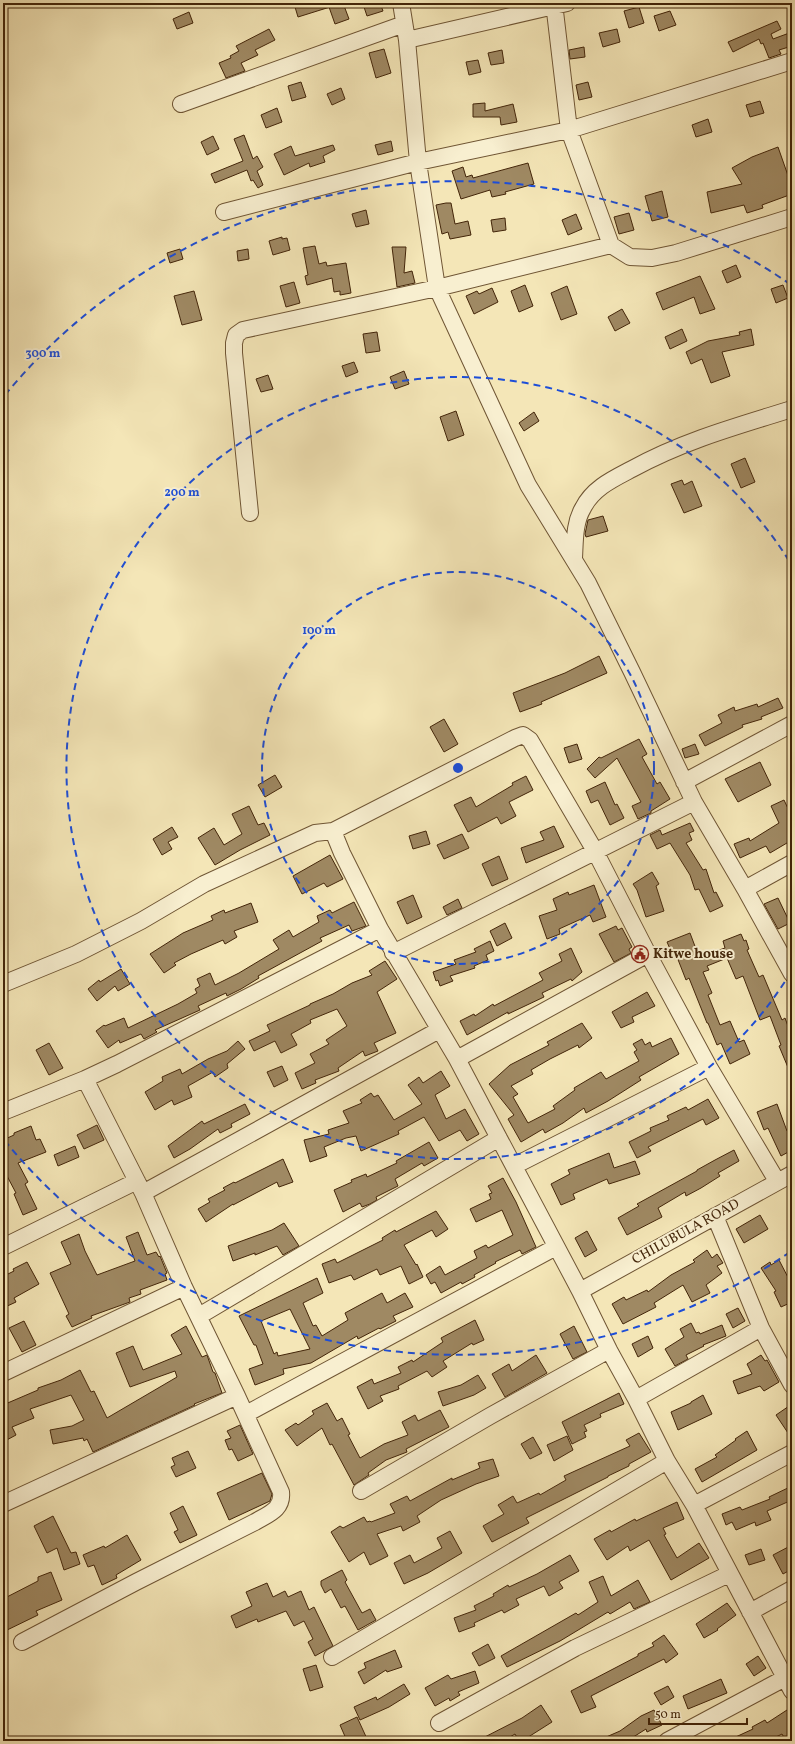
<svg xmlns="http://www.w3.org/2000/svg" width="795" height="1744" font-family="Vollkorn,serif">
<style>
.building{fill:#9f8963;stroke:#432509;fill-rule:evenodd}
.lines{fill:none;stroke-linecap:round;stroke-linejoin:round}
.minor-casing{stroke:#6f5534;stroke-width:18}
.minor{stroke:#f8efd0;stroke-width:16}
.ring{fill:none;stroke:#1d4ed8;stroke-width:2;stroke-dasharray:7 5}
.labels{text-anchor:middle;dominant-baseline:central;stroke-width:4;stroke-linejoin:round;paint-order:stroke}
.poi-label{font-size:14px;font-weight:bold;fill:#432509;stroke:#f8efd0;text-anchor:start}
.street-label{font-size:14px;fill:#432509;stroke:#f8efd0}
.centre{fill:#1d4ed8;stroke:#f8efd0;stroke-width:2}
.ring-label{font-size:12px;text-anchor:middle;font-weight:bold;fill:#1d4ed8;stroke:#f8efd0;stroke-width:4;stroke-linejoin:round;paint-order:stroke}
</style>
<rect width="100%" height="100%" fill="#f4e6b7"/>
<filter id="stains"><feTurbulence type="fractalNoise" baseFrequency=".005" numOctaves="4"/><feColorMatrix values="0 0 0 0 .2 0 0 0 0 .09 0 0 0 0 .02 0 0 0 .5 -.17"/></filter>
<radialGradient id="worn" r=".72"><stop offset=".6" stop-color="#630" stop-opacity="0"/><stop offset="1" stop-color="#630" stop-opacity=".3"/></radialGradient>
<!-- building -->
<path class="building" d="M308 3H334V5L343 3 349 19 335 24 329 7H330L298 17 295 7Z
M376 3H380L383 11 367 16 364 7Z
M639 7 644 23 629 28 624 11Z
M670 11 676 25 659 31 654 16Z
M189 12 193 23 177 29 173 19Z
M777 21 781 29 771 34 773 39 792 32V46L779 50 781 54 769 58 763 43 761 44 759 39 733 52 728 42Z
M269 29 275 40 255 50 258 55 241 63 245 71 226 78 219 63 231 58 230 56 239 51 236 46Z
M617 29 620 42 603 47 599 33Z
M584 47 585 57 570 59 569 50Z
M384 49 391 73 376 78 369 53Z
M502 50 504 63 491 65 488 53Z
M478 60 481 72 469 75 466 62Z
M301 82 306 97 292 101 288 86Z
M588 82 592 97 579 100 576 85Z
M341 88 345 99 332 105 327 94Z
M760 101 764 113 750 117 746 105Z
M485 103V111L513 104 517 122 501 125 500 117H473V104Z
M277 108 282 122 266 128 261 115Z
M708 119 712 132 696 137 692 125Z
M244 135 253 159 257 156 263 167 257 171 263 185 258 188 253 180 251 181 247 170 215 183 211 174 243 161 234 139Z
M213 136 219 149 207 155 201 142Z
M391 141 393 151 378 155 375 145Z
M333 145 335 150 323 156 325 162 310 167 309 163 284 175 274 154 291 146 295 156Z
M778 147 792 187V194L762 205 763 208 747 213 744 205 711 213 707 192 742 184 732 168 752 157Z
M528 163 534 184 505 192 506 194 492 197 490 190 461 199 452 171 463 167 466 177 472 175 473 178Z
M662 191 668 217 652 221 645 196Z
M446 203H451L455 224 468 221 471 235 450 239 448 232 442 234 436 205Z
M366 210 369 224 356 227 352 214Z
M629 213 634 230 619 234 614 217Z
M576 214 582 229 568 235 562 220Z
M505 218 506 230 493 232 491 220Z
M282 237V239L287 238 290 250 273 255 269 241Z
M315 246 319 264 326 262 327 266 346 263 351 293 340 295V291L334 292 332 278 307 285 305 276 308 275 303 248Z
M392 247H406L404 273 412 271 415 283 397 287Z
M180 249 183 259 170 263 167 253Z
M248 249 249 259 238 261 237 251Z
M736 265 741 277 727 283 722 271Z
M700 276 715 309 700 314 694 297 663 310 656 293Z
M294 282 300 303 286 307 280 286Z
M525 285 533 306 519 312 511 291Z
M783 285 788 298 776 303 771 289Z
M567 286 577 314 561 320 551 293Z
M492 288 498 302 474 314 466 296 477 291 479 294Z
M194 291 202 320 182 325 174 296Z
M622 309 630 323 615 331 608 317Z
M682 329 687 341 670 349 665 337Z
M751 329 754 345 722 352 730 376 711 383 702 359 691 364 686 352 708 341 740 335 739 332Z
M377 332 380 351 366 353 363 334Z
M354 362 358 372 346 377 342 366Z
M404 371 409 384 395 389 390 377Z
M268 375 273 389 261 392 256 379Z
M456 411 464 435 448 441 440 417Z
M534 412 539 421 524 431 519 423Z
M745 458 755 482 741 488 731 464Z
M682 480 684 485 692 481 702 506 684 513 671 484Z
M603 516 608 531 586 537 585 534 588 520Z
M599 656 607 673 541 702 542 704 520 712 513 693 565 673Z
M778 698 783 708 761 717 762 719 742 725 743 727 705 746 699 735 722 723 718 715 734 707 735 711 757 704 758 707Z
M444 719 458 744 444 752 430 727Z
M639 739 647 754 642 757 657 784 660 782 670 799 651 811V813L638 819 632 806 641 802 617 758 595 778 587 769 599 757 601 758Z
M577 744 582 759 569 763 564 748Z
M695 744 699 754 685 758 682 749Z
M760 762 771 785 738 802 725 779Z
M275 775 282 787 265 797 258 785Z
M526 776 533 790 509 802 516 816 501 824 497 817 468 832 454 805 471 797 476 807 513 785 512 783Z
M605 782 615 805 617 804 624 818 610 825 598 800 591 803 586 791Z
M784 800 792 817V840L770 853 766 846 740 858 734 844 749 838 750 841 779 823 771 806Z
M249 806 258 825 264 823 270 835 240 850 215 865 198 838 214 828 224 845 242 834 232 814Z
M690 823 694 831 689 833 692 840 686 843 703 870 706 869 714 893 716 892 723 906 710 912 699 889 695 890 690 875 670 843 657 849 650 835 660 830 662 835Z
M554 826 564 847 526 863 521 848 544 840 540 832Z
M172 827 178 837 168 842 172 849 162 855 153 839Z
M426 831 430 844 413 849 409 836Z
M462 834 469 848 444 859 437 845Z
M330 855 343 879 327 887 324 883 302 894 293 876Z
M499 856 508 879 492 886 482 864Z
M652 872 659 884 656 886 664 911 646 917 637 890 633 884Z
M594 885 606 917 593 922 590 915 559 929 560 934 547 939 539 916 557 910 553 899 568 892 569 895Z
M413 895 422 917 407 924 397 902Z
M778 898 790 923 778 929 764 904Z
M458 899 462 908 447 915 443 907Z
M354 902 366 926 352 931 349 925 320 938 322 941 258 976 259 978 241 989 227 996 226 993 198 1006 200 1010 155 1030 157 1032 144 1039 141 1034 120 1043 119 1040 108 1048 96 1031 104 1025 105 1026 124 1018 128 1028 178 1004 197 993 195 989 200 986 197 979 210 973 215 985 239 973 279 949 273 940 289 930 293 937 319 922 317 916 330 910 332 913Z
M251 903 258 922 234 931 237 937 225 944 223 940 191 954 174 963 176 965 164 973 150 954 183 933 213 920 211 916 224 910 225 913Z
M505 923 512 938 497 946 490 931Z
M616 926 618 930 622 928 632 947 629 949 631 953 614 962 599 934Z
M690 933 699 957 725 948 723 941 741 934 744 941 746 940 749 949 747 950 759 977 763 975 782 1020 785 1018 792 1037V1077L779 1046 781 1045 770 1016 760 1020 743 976 736 979 727 958 707 966 709 970 703 972 712 993 708 995 720 1025 730 1021 739 1042 744 1040 750 1054 730 1064 721 1043 717 1045 708 1023H707L689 978 686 980 677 957 674 958 667 942Z
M490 941 494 951 486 955 488 960 474 966 475 968 450 976 453 981 440 986 438 980 436 981 433 972 456 964 454 960 476 952 474 949Z
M571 948 582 972 572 981 571 979 542 993 544 997 508 1014V1012L467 1035 460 1021 474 1014 475 1016 493 1004 494 1006 543 980 539 973 562 961 559 954Z
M385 961 397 979 377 992 396 1033 374 1043 378 1051 365 1056 363 1051 338 1068 339 1071 315 1080 316 1083 302 1089 295 1073 315 1063 310 1054 329 1044 326 1040 347 1026 337 1009 310 1020 311 1023 291 1034 297 1045 281 1053 275 1041 254 1051 249 1041 270 1031 267 1025 310 1005V1004L333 994 352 983 372 975 369 971Z
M121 969 130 984 118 991 115 986 97 1001 88 989 99 980 100 982Z
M647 992 655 1006 632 1017 634 1022 621 1028 612 1012Z
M582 1023 592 1038 579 1048 578 1045 550 1059 531 1070 533 1074 511 1086 518 1094 513 1097 528 1123 555 1109 553 1106 575 1090 574 1088 601 1072 606 1079 639 1061 634 1052 637 1050 633 1044 642 1039 645 1045 650 1042 652 1047 671 1038 679 1054 639 1077 641 1080 608 1101 586 1113 584 1108 563 1123 545 1133 543 1129 521 1142 508 1119 514 1115 489 1084 510 1065 549 1045 547 1042Z
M238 1041 245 1049 227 1064 228 1068 215 1077 213 1072 188 1086 192 1097 174 1105 172 1100 155 1110 145 1092 163 1081 162 1077 180 1069 182 1074 208 1059 227 1051Z
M49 1043 63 1068 49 1075 36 1050Z
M282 1066 288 1080 274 1087 267 1072Z
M441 1071 450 1086 435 1095 446 1119 465 1109 479 1134 467 1141 460 1130 439 1141 424 1117 398 1131 399 1134 361 1151 356 1136 346 1138 324 1147 327 1156 310 1162 304 1140 329 1134 328 1130 349 1123 343 1111 362 1103 360 1100 371 1093 374 1097 378 1095 394 1120 422 1104 408 1085 419 1077 423 1083Z
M708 1099 719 1118 706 1125 703 1119 648 1147 651 1151 637 1158 629 1142 651 1131 650 1128 669 1120 667 1116 686 1107 688 1110Z
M245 1104 250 1114 231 1124 232 1127 220 1133 218 1129 190 1149 174 1158 168 1146 202 1121 204 1124Z
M777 1104 787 1131 792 1129V1150L781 1156 768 1128 764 1130 757 1112Z
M97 1125 104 1140 84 1149 77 1135Z
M31 1126 36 1140 40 1139 46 1152 18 1163 28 1182 25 1184 37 1209 23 1215 14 1194 16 1193 7 1176 3 1178V1140L14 1135V1133Z
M429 1142 438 1158 424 1166 422 1163 395 1179 398 1186 376 1197 377 1200 370 1204 362 1207 360 1203 343 1212 334 1190 352 1182 351 1180 366 1174 367 1177 397 1163 396 1161Z
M75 1146 79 1157 58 1166 54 1155Z
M734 1150 739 1161 718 1173 720 1176 701 1188 686 1196 685 1192 658 1208 662 1217 627 1235 618 1218 639 1206 637 1204 697 1171V1170L715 1160Z
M609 1153 614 1168 635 1161 640 1174 609 1184 607 1179 573 1194 575 1199 561 1205 551 1184 570 1174 568 1170Z
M283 1159 293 1182 279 1187 277 1182 233 1205V1204L206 1222 198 1209 210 1202 208 1199 225 1190 223 1188 234 1182 235 1183Z
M503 1178 516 1202 536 1247 522 1254 520 1250 495 1262 496 1263 474 1275 475 1277 462 1284 461 1282 441 1293 435 1282 431 1284 426 1275 440 1266 445 1275 477 1258 474 1251 486 1245 488 1248 513 1235 502 1210 476 1222 470 1209 491 1199 489 1194 492 1193 488 1186Z
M436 1211 448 1229 436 1237 432 1230 404 1245 416 1265 417 1264 423 1277 409 1284 401 1266 380 1275 377 1269 354 1280 351 1275 329 1283 322 1264 335 1259 337 1263 383 1240 382 1238 395 1230 396 1232Z
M760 1215 768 1229 744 1243 736 1229Z
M284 1223 299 1246 283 1255 277 1246 255 1255V1253L233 1261 228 1246 272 1230Z
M587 1231 597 1250 585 1257 575 1238Z
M138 1232 147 1255 156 1252 159 1257 160 1256 167 1273 165 1274 167 1280 140 1290 141 1294 129 1298 130 1302 91 1316 92 1318 72 1327 66 1316 69 1314 50 1273 71 1264 61 1242 79 1234 85 1251 97 1275 135 1261 126 1237Z
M707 1250 712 1258 717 1254 723 1263 717 1266 722 1273 706 1285 710 1293 692 1302 683 1285 654 1303 656 1307 623 1324 612 1304 624 1297 626 1300 647 1290 648 1292 671 1275 695 1262 693 1260Z
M779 1260 792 1285V1302L781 1307 774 1292 776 1291 761 1268 770 1262 771 1265Z
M27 1262 39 1284 14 1298 16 1302 3 1308V1275L4 1276 14 1271 13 1269Z
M317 1278 323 1293 303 1303 313 1326 316 1325 322 1336 348 1320 345 1313 382 1293 387 1303 405 1293 413 1307 393 1316 396 1321 380 1329 379 1328 358 1339 357 1336 311 1363 283 1369 284 1374 255 1385 249 1369 263 1364 256 1345H254L239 1316ZM290 1309 310 1349 278 1356 277 1352 274 1354 261 1321Z
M738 1308 745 1321 733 1328 726 1314Z
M475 1320 484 1340 473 1345 472 1343 443 1361 447 1367 432 1377 427 1371 398 1386 399 1389 380 1396 383 1401 368 1409 357 1387 372 1379 374 1384 401 1373 398 1367 412 1360 413 1362 443 1342 441 1338Z
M24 1321 36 1345 22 1352 9 1328Z
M691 1323 696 1333 699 1332 700 1334 722 1325 726 1336 703 1345 704 1346 686 1355 688 1359 675 1366 665 1349 684 1337 680 1329Z
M186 1326 202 1357 207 1355 213 1372 215 1373 222 1393 194 1404 195 1405 93 1452 87 1439 84 1441 83 1438 53 1444 50 1430 72 1426 84 1420 71 1395 30 1409 34 1418 12 1427 16 1435 3 1442V1405L38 1390V1388L61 1380 80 1370 91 1392 94 1391 107 1418 177 1377 175 1371 130 1387 116 1353 133 1346 143 1370 182 1354 171 1335Z
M574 1326 587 1352 573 1359 560 1334Z
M648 1336 653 1348 638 1357 632 1344Z
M536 1355 547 1373 505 1397 492 1374 509 1364 512 1371Z
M761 1355 765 1361 767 1360 779 1382 764 1391 760 1386 738 1394 733 1381 752 1374 747 1364Z
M478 1375 486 1388 474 1395 443 1406 438 1392 461 1385Z
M619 1393 624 1404 600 1414 601 1417 584 1425 587 1431 584 1432 586 1437 572 1444 562 1422Z
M703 1395 712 1414 678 1430 671 1412 691 1403V1402Z
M327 1403 337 1421 342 1418 350 1434 348 1435 360 1458 384 1444 408 1435 402 1422 415 1415 418 1421 440 1410 449 1427 406 1449 407 1452 386 1460 368 1473 369 1475 354 1485 332 1444 330 1445 322 1428 297 1446 285 1430 296 1423 298 1425 314 1414 312 1411Z
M792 1404V1439L776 1415Z
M240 1425 253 1454 238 1461 232 1449 229 1450 225 1440 231 1438 227 1431Z
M747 1431 757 1450 702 1482 695 1469 717 1457 715 1455 736 1440 735 1439Z
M639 1433 651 1452 629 1464V1466L608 1476V1477L526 1518 529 1523 492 1542 483 1526 504 1514 498 1505 513 1496 517 1503 539 1493 540 1495 566 1480 564 1476 630 1446 626 1440Z
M567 1436 573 1450 554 1461 547 1445Z
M533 1437 542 1453 530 1459 521 1444Z
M188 1451 196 1468 176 1477 171 1467 175 1465 172 1458Z
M493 1459 499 1476 476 1484 441 1500 417 1516 420 1522 403 1531 401 1526 377 1534 388 1556 370 1565 364 1552 349 1562 331 1532 340 1526 343 1528 364 1517 367 1522 370 1521 371 1522 395 1513 390 1504 407 1496 410 1501 452 1478V1480L480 1468 478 1463Z
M262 1473 272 1494 270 1501 229 1520 217 1493Z
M792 1486V1500L767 1511 771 1520 756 1526 755 1522 736 1530 732 1522 726 1525 722 1514 740 1507 742 1510 770 1499 769 1497Z
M677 1502 684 1519 663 1528 666 1534 664 1535 677 1558 699 1543 709 1558 671 1580 649 1540 630 1551 628 1546 607 1560 594 1539 610 1530 611 1532 635 1519 636 1521Z
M183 1506 197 1535 180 1543 174 1532 178 1530 170 1513Z
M53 1516 71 1553 76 1552 80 1564 64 1570 57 1548 47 1553 34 1526Z
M450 1531 462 1553 428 1573 404 1584 394 1563 410 1555 414 1563 442 1548 437 1538Z
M127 1535 141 1560 116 1575 117 1578 102 1585 94 1565 88 1567 83 1555 104 1546 105 1548Z
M792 1545V1569L783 1574 773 1555Z
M761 1549 765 1560 749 1565 745 1555Z
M570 1555 579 1571 559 1582 563 1588 549 1596 544 1586 516 1599 519 1605 504 1613 502 1610 474 1623 475 1626 459 1632 454 1618 476 1610 474 1606 494 1596 493 1594 508 1585 509 1587 537 1574Z
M342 1570 347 1580 345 1582 362 1613 370 1609 376 1620 358 1630 345 1606 341 1608 331 1589 325 1593 321 1585V1581Z
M51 1572 62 1600 36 1611 38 1615 3 1632V1599L38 1581V1577Z
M603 1576 611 1596 638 1580 650 1602 634 1609 630 1602 610 1614 608 1612 560 1641 507 1667 501 1656 576 1613 578 1615 598 1602 589 1582Z
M267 1583 273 1597 285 1591 288 1597 301 1591 309 1610 314 1607 333 1646 315 1656 308 1642 313 1639 304 1621 294 1626 286 1611 258 1622 257 1619 236 1628 231 1616 252 1606 246 1592Z
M727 1603 736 1615 717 1629 718 1630 704 1638 696 1624Z
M664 1635 678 1654 666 1663 664 1659 591 1696 596 1707 581 1713 571 1691 638 1656V1654L654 1646 652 1643Z
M488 1644 495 1658 479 1666 472 1653Z
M395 1650 402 1667 387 1672 386 1670 364 1684 358 1672 366 1668 364 1663Z
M758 1656 766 1668 754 1676 746 1664Z
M316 1665 323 1687 310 1691 303 1669Z
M475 1671 479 1683 458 1692 460 1695 450 1701 449 1698 435 1706 425 1688 448 1675 451 1679Z
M721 1679 727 1693 688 1709 683 1696Z
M404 1684 410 1694 389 1707 360 1720 354 1707 376 1697 377 1700Z
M668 1686 674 1697 661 1705 654 1693Z
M541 1705 552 1722 522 1741H519L515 1734 503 1741H477L522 1718Z
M654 1710 662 1725 647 1732 646 1729 627 1741H597L620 1731 641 1716Z
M787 1710 792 1717V1741H786L782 1734 768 1741H727L753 1729 752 1727 765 1720 767 1723Z
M357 1717 368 1741H347L340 1725Z"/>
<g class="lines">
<!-- minor casing -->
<g class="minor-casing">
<path id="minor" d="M401 3 407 40 418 162 437 288 528 485 588 583 632 672 694 802 745 889 792 974
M554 3 569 130 611 245 630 257 652 258 676 253 792 217
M407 40 567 3
M181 104 404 24
M224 212 418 162 569 130 792 61
M250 513 234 353V343L236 335 243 330 437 288 611 245
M574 558C575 542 574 523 583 508 593 488 613 479 632 469 683 441 737 426 792 409
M684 782 792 724
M333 831 515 738 523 735 530 740 595 851 648 954 709 1067 777 1181
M745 889 792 863
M393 953 694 802
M3 984 76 954 141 921 204 884 315 833 333 831 342 853 380 929 457 1059 580 1291 609 1350 636 1399 667 1461 694 1505 792 1691
M457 1059 648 954
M3 1112 85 1079 117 1064 380 929
M514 1166 709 1067
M143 1193 439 1030
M715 1216 761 1328 792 1385
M3 1247 137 1181
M580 1291 792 1174
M199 1316 499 1138
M3 1373 184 1287
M636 1399 761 1328
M246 1414 556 1247
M361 1491 490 1416 609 1350
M3 1504 237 1396
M694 1505 792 1453
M750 1612 792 1589
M22 1642 136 1582 255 1522C268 1514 283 1510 281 1492L237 1396 184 1287 143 1193 85 1079
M332 1657 667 1461
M439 1723 575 1648 729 1574
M667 1741 785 1678"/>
</g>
<!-- minor -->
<use href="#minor" class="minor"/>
</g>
<!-- distance rings -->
<g class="ring">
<circle cx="458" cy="768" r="196"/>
<path d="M791 972A391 391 0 1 1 791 564"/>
<path d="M790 1252A587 587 0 0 1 5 1141M5 395A587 587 0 0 1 790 284"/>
</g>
<!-- icons -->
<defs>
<g id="civic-ring" transform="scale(0.9)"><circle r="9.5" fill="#f8efd0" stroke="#8f2418" stroke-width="1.5"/><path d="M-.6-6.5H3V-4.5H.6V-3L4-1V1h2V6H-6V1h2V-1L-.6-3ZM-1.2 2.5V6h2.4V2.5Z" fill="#8f2418"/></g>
</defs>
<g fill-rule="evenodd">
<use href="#civic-ring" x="640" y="954"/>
</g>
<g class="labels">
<!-- poi labels -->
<g class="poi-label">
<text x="653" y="954">Kitwe house</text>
</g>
<!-- street labels -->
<g class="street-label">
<text transform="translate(686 1232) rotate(-29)">CHILUBULA ROAD</text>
</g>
</g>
<circle cx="458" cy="768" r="6" class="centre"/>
<g class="ring-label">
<text x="43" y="357">300 m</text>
<text x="182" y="496">200 m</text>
<text x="319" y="634">100 m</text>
</g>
<!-- margin -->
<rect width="795" height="1744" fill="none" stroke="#f4e6b7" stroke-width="16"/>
<rect x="4" y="4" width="787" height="1736" fill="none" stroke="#432509" stroke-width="2"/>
<rect x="8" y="8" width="779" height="1728" fill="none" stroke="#432509"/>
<!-- scale -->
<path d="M649 1718v6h98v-6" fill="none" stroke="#432509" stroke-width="2"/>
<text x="655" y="1718" font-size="12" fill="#432509" stroke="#f8efd0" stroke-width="3" paint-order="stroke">50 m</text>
<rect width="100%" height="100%" filter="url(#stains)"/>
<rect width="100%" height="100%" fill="url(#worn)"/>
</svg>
